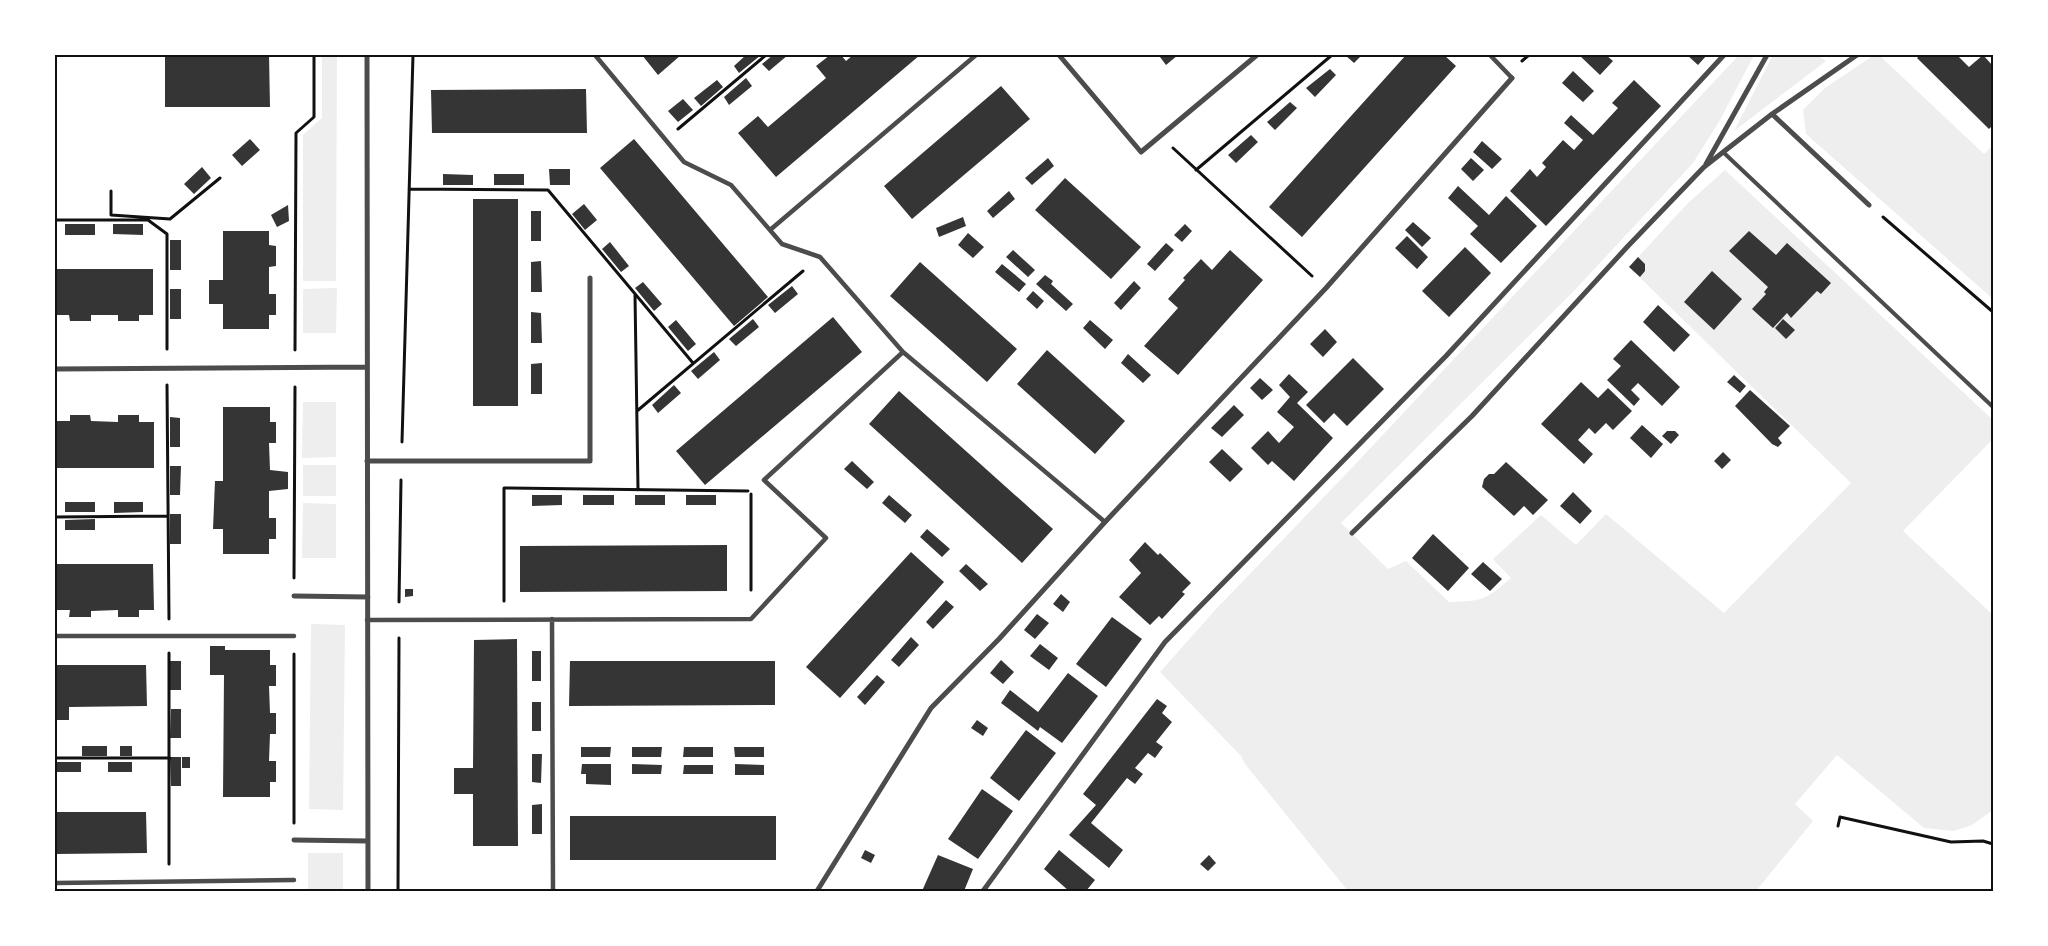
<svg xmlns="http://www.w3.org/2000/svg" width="2048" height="946" font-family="'Source Sans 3',sans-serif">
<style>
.green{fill:#eee}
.building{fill:#353535}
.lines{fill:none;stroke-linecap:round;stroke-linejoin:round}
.path{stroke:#111;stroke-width:3}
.service{stroke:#4c4c4c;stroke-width:4}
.pedestrian{stroke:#4c4c4c;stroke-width:4.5}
.minor{stroke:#4c4c4c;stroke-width:5}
.neatline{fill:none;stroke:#111;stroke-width:2}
</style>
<rect width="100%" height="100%" fill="#fff"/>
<!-- green -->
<path class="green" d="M322 55H337L336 281H303V135L322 118Z
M1739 55H1754L1719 122 1693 163 1572 293 1341 523 1388 569 1406 561 1449 602C1484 601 1485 600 1511 578L1493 559 1541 515 1576 545 1606 514 1724 613 1851 483 1629 267 1687 204 1725 170 1993 420V439L1903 531 1993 615V810L1972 825 1954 831 1924 828 1837 755 1795 804 1813 821 1756 891H1348L1245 764 1241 756 1160 672 1217 608 1347 473Z
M1773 55H1816L1826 61 1734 131Z
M1874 55H1879L1984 154 1993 145V299L1806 134 1803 110 1825 88Z
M337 288 336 333H303V289Z
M303 402H336V457L302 458Z
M303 465H336V496H303Z
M303 503 336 504V558H302Z
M311 624 345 625 343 810 309 809Z
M308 853H343V891H308Z"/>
<!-- building -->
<path class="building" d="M165 55H269L270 107H165Z
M642 55H681L658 75Z
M746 55H761L739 73 734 66Z
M773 55H788L769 71 762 64Z
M830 55H841L846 61 853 55H920L776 177 738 133 758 116 768 127 826 78 816 66Z
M1162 55H1178L1166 65 1160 57Z
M1345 55H1362L1354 63Z
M1406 55H1444L1456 66 1302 237 1269 207Z
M1579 55H1606L1613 61 1600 75Z
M1687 55H1707L1698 65Z
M1920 55H1957L1969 67 1983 55 1993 66V125L1989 129 1917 58Z
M1330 69 1336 75 1315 97 1306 88Z
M1573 71 1594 91 1583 102 1562 83Z
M746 78 752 86 729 105 724 97Z
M717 80 723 87 701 106 694 98Z
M1634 80 1661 106 1546 226 1510 191 1530 169 1537 177 1546 167 1542 163 1563 140 1574 150 1583 140 1564 123 1571 115 1593 135 1618 108 1612 103Z
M1001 86 1030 119 912 219 884 186Z
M586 89 587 133H432L431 90Z
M683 99 693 110 678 122 668 111Z
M1290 102 1297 108 1275 130 1267 122Z
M1251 135 1258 142 1236 163 1228 155Z
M250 139 260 150 242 166 232 155Z
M634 139 768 297 734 326 600 168Z
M1482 141 1502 159 1492 169 1473 152Z
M1048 158 1054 166 1032 185 1025 178Z
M1471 158 1484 170 1473 181 1461 169Z
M202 167 211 178 194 194 184 184Z
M549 169H570V185H550Z
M443 174 473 175V185H443Z
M494 174H524V185H494Z
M1065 178 1141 247 1111 279 1035 210Z
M1458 186 1489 215 1506 196 1537 226 1501 263 1470 234 1478 226 1448 198Z
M1009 191 1015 199 993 218 987 211Z
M473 199H518V406H473Z
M584 204 597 220 585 230 572 214Z
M288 205 289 221 277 227 271 215Z
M531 211H541V241H531Z
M963 217 966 226 939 237 936 228Z
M1413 222 1431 238 1422 247 1405 230Z
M65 224H95V235H65Z
M113 224H143V235L113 234Z
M1185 224 1192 231 1182 242 1174 235Z
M223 231H269V245L276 246V266L269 267V294H276V315H269V329H223V304H209V280H223Z
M1749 231 1776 255 1787 243 1831 283 1821 294 1817 291 1791 318 1787 313 1773 328 1752 309 1766 294 1764 292 1768 287 1729 251Z
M968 233 984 247 973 258 958 245Z
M1407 236 1428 257 1417 269 1395 248Z
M170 240H181V270H170Z
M610 242 629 266 621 272 602 249Z
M1166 243 1174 250 1155 271 1147 264Z
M1465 247 1491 273 1449 317 1422 291Z
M1013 250 1035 270 1028 277 1006 257Z
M1230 250 1263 280 1178 375 1144 346 1178 308 1168 299 1185 280 1183 278 1201 259 1212 270Z
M1638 257 1645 264V271L1640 277 1629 267Z
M541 261 542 292H531V262Z
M920 262 1017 349 987 382 890 296Z
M1002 264 1026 284 1019 292 995 272Z
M55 269H153V315H139V321H118V315H91V321H70L69 315H55Z
M1712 271 1742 299 1714 330 1684 302Z
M1045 275 1053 281 1051 284 1073 304 1066 311 1036 284Z
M1134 281 1141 288 1121 310 1114 303Z
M643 282 662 304 654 311 635 288Z
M792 286 798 294 775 313 768 305Z
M170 289H181V319H170Z
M1033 291 1044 301 1037 309 1026 299Z
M1658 305 1690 335 1674 352 1643 322Z
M531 312 541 313 542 343H531Z
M833 317 862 352 705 485 676 451Z
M753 319 759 327 736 346 729 339Z
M1783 319 1795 330 1786 339 1775 328Z
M676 320 696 344 688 351 668 327Z
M1090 320 1113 340 1105 349 1083 328Z
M1325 329 1337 342 1323 357 1310 344Z
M1631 340 1680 387 1662 406 1638 383 1631 390 1640 399 1634 406 1607 380 1621 366 1613 359Z
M1047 350 1125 421 1095 454 1017 384Z
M714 352 720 360 698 379 691 371Z
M1128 354 1151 375 1143 383 1121 363Z
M1353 358 1384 389 1347 426 1334 413 1324 423 1306 405Z
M542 363V394H531V364Z
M1289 374 1308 392 1297 403 1333 438 1294 481 1272 461 1268 465 1251 448 1268 431 1279 443 1294 427 1277 412 1290 397 1279 385Z
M1734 375 1746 386 1740 393 1727 382Z
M1260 378 1273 390 1262 400 1250 388Z
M1581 382 1598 398 1608 388 1632 411 1613 430 1606 423 1595 434 1589 428 1578 440 1593 454 1584 464 1541 424Z
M674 385 681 393 658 413 652 405Z
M1750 390 1790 426 1778 438 1782 443 1778 447 1772 444 1735 406Z
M899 391 1053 529 1022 563 869 424Z
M1234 405 1244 415 1222 437 1211 428Z
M223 407H270V422H276V443H269L270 470 288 472V489L269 491V518H276V539H269V554H223V529H213L215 481H223Z
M70 415H90L91 421 118 422V415H139V422H154V468H55V421H70Z
M170 417 180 418V447H170Z
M1642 425 1663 444 1651 458 1630 438Z
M1667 431H1675L1679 435 1671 444 1662 436Z
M1222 449 1243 469 1230 482 1209 462Z
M1723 452 1731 460 1722 469 1714 461Z
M852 461 874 482 867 489 844 469Z
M1506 462 1548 500 1533 515 1524 506 1514 516 1482 487 1484 479 1489 474H1494Z
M170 466H181L180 495H170Z
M1573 492 1592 511 1580 524 1560 506Z
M532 495H562V505L532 506Z
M583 495H614V505H583Z
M635 495H665V505H635Z
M686 495H716V505H686Z
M889 495 912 515 905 523 882 503Z
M65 502H95V512H65Z
M114 502H143V512L114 513Z
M170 514H181V544H170Z
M95 519V530H65V520Z
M927 529 950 549 942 557 920 537Z
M1433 534 1469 568 1448 591 1412 558Z
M1145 542 1158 555 1160 553 1191 583 1182 592 1185 594 1162 619 1159 616 1150 625 1119 597 1141 573 1129 560Z
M727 545V591L520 592V546Z
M911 552 944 582 840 698 806 667Z
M1483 562 1502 579 1490 591 1471 574Z
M55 564H153L154 610H139V617H118V610L91 611V617H69L70 610H55Z
M966 564 988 584 980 591 959 571Z
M405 589H413V596L405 597Z
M1061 594 1070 602 1063 612 1053 604Z
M946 600 954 607 933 629 926 622Z
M1037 614 1049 623 1035 639 1024 630Z
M1112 617 1142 639 1106 687 1076 664Z
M911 637 919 645 899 667 891 660Z
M517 639 518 846H473V794H454V768H473L474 640Z
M1040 644 1058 658 1049 670 1030 656Z
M210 646H225V650H270V665H276V686H269L270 713H276V734H270L269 761H276V782H270V797H223L224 675H210Z
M532 651H541V681H532Z
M1001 660 1014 672 1003 684 990 673Z
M170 661H181V690H170Z
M570 661H775V705L569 706Z
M55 665H146L147 706 69 707V720H55Z
M1068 673 1098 696 1062 743 1040 727 1038 731 1001 703 1010 690 1038 712Z
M877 675 885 682 865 705 857 697Z
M1157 699 1167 706 1162 713 1172 722 1156 742 1163 747 1155 758 1148 753 1135 768 1143 774 1135 784 1127 778 1091 823 1123 850 1109 868 1069 835 1096 805 1083 794Z
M532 702H541V731H532Z
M171 709H181V738H170Z
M977 720 988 728 983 736 971 728Z
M1026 730 1056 753 1019 801 990 778Z
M82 746H107V756H82Z
M120 746H132V756H120Z
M581 747H611L610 757H581Z
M632 747H662L661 757H632Z
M684 747H713V757H683Z
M734 747H764V757H735Z
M532 754H542L541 783 532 782Z
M170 757H181V786H171Z
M182 757H190V768H182Z
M57 762H81V772H57Z
M108 762H132V772H108Z
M582 764H611V785L586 784V774H581Z
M632 764 662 765 661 774H632Z
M735 764 764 765V775H735Z
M684 765H713V774H683Z
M982 789 1013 811 978 859 948 839Z
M542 804V834H532V805Z
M55 812H146L147 853 55 854Z
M570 816H776V860H570Z
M865 850 875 855 871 863 861 858Z
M1059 850 1095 880 1086 891H1069L1044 869Z
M938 855 973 869 964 891H922Z
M1209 855 1216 863 1208 871 1200 864Z"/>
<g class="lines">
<!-- path -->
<path class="path" d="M1522 61 1529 55
M678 129 766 55
M1173 148 1312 276
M1196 170 1332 55
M409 189 548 190 693 363
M111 191V215L170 219 220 178
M1883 217 1993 312
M55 220H148L167 234V349
M635 295 638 490
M295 350 296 133 314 117V55
M167 385 169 619
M637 411 803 271
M402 442 413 55
M55 517 167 516
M294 578 295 387
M751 590V494
M504 601V488L748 491
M399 602 401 480
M169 653V864
M294 654V823
M55 758H170
M1838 826 1840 817 1951 842 1983 841 1993 844
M398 891 399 638"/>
<!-- service -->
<path class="service" d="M1723 152 1993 407"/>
<!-- pedestrian -->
<path class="pedestrian" d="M595 55 684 162 731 185 782 244 820 257 903 352 1105 522
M1490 55 1512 78
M770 230 976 55
M552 619 553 891
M367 620 751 619 826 538 764 480 903 352
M55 636H294
M55 883 294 880"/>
<!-- minor -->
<path class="minor" d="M367 55 368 891
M1059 55 1141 152 1257 55
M1772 114 1869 205
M1706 164 1767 55
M55 369 367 367
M367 461H590V278
M1352 533 1472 416 1628 246 1704 167 1772 114 1857 55
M294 596 368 597
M294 840 368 841
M817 891 931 708 999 639 1105 522 1326 288 1512 78
M983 891 1165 642 1446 356 1724 55"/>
</g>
<!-- border -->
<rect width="2048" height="946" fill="none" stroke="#ffffff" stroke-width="112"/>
<rect x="56" y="56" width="1936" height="834" class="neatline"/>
</svg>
